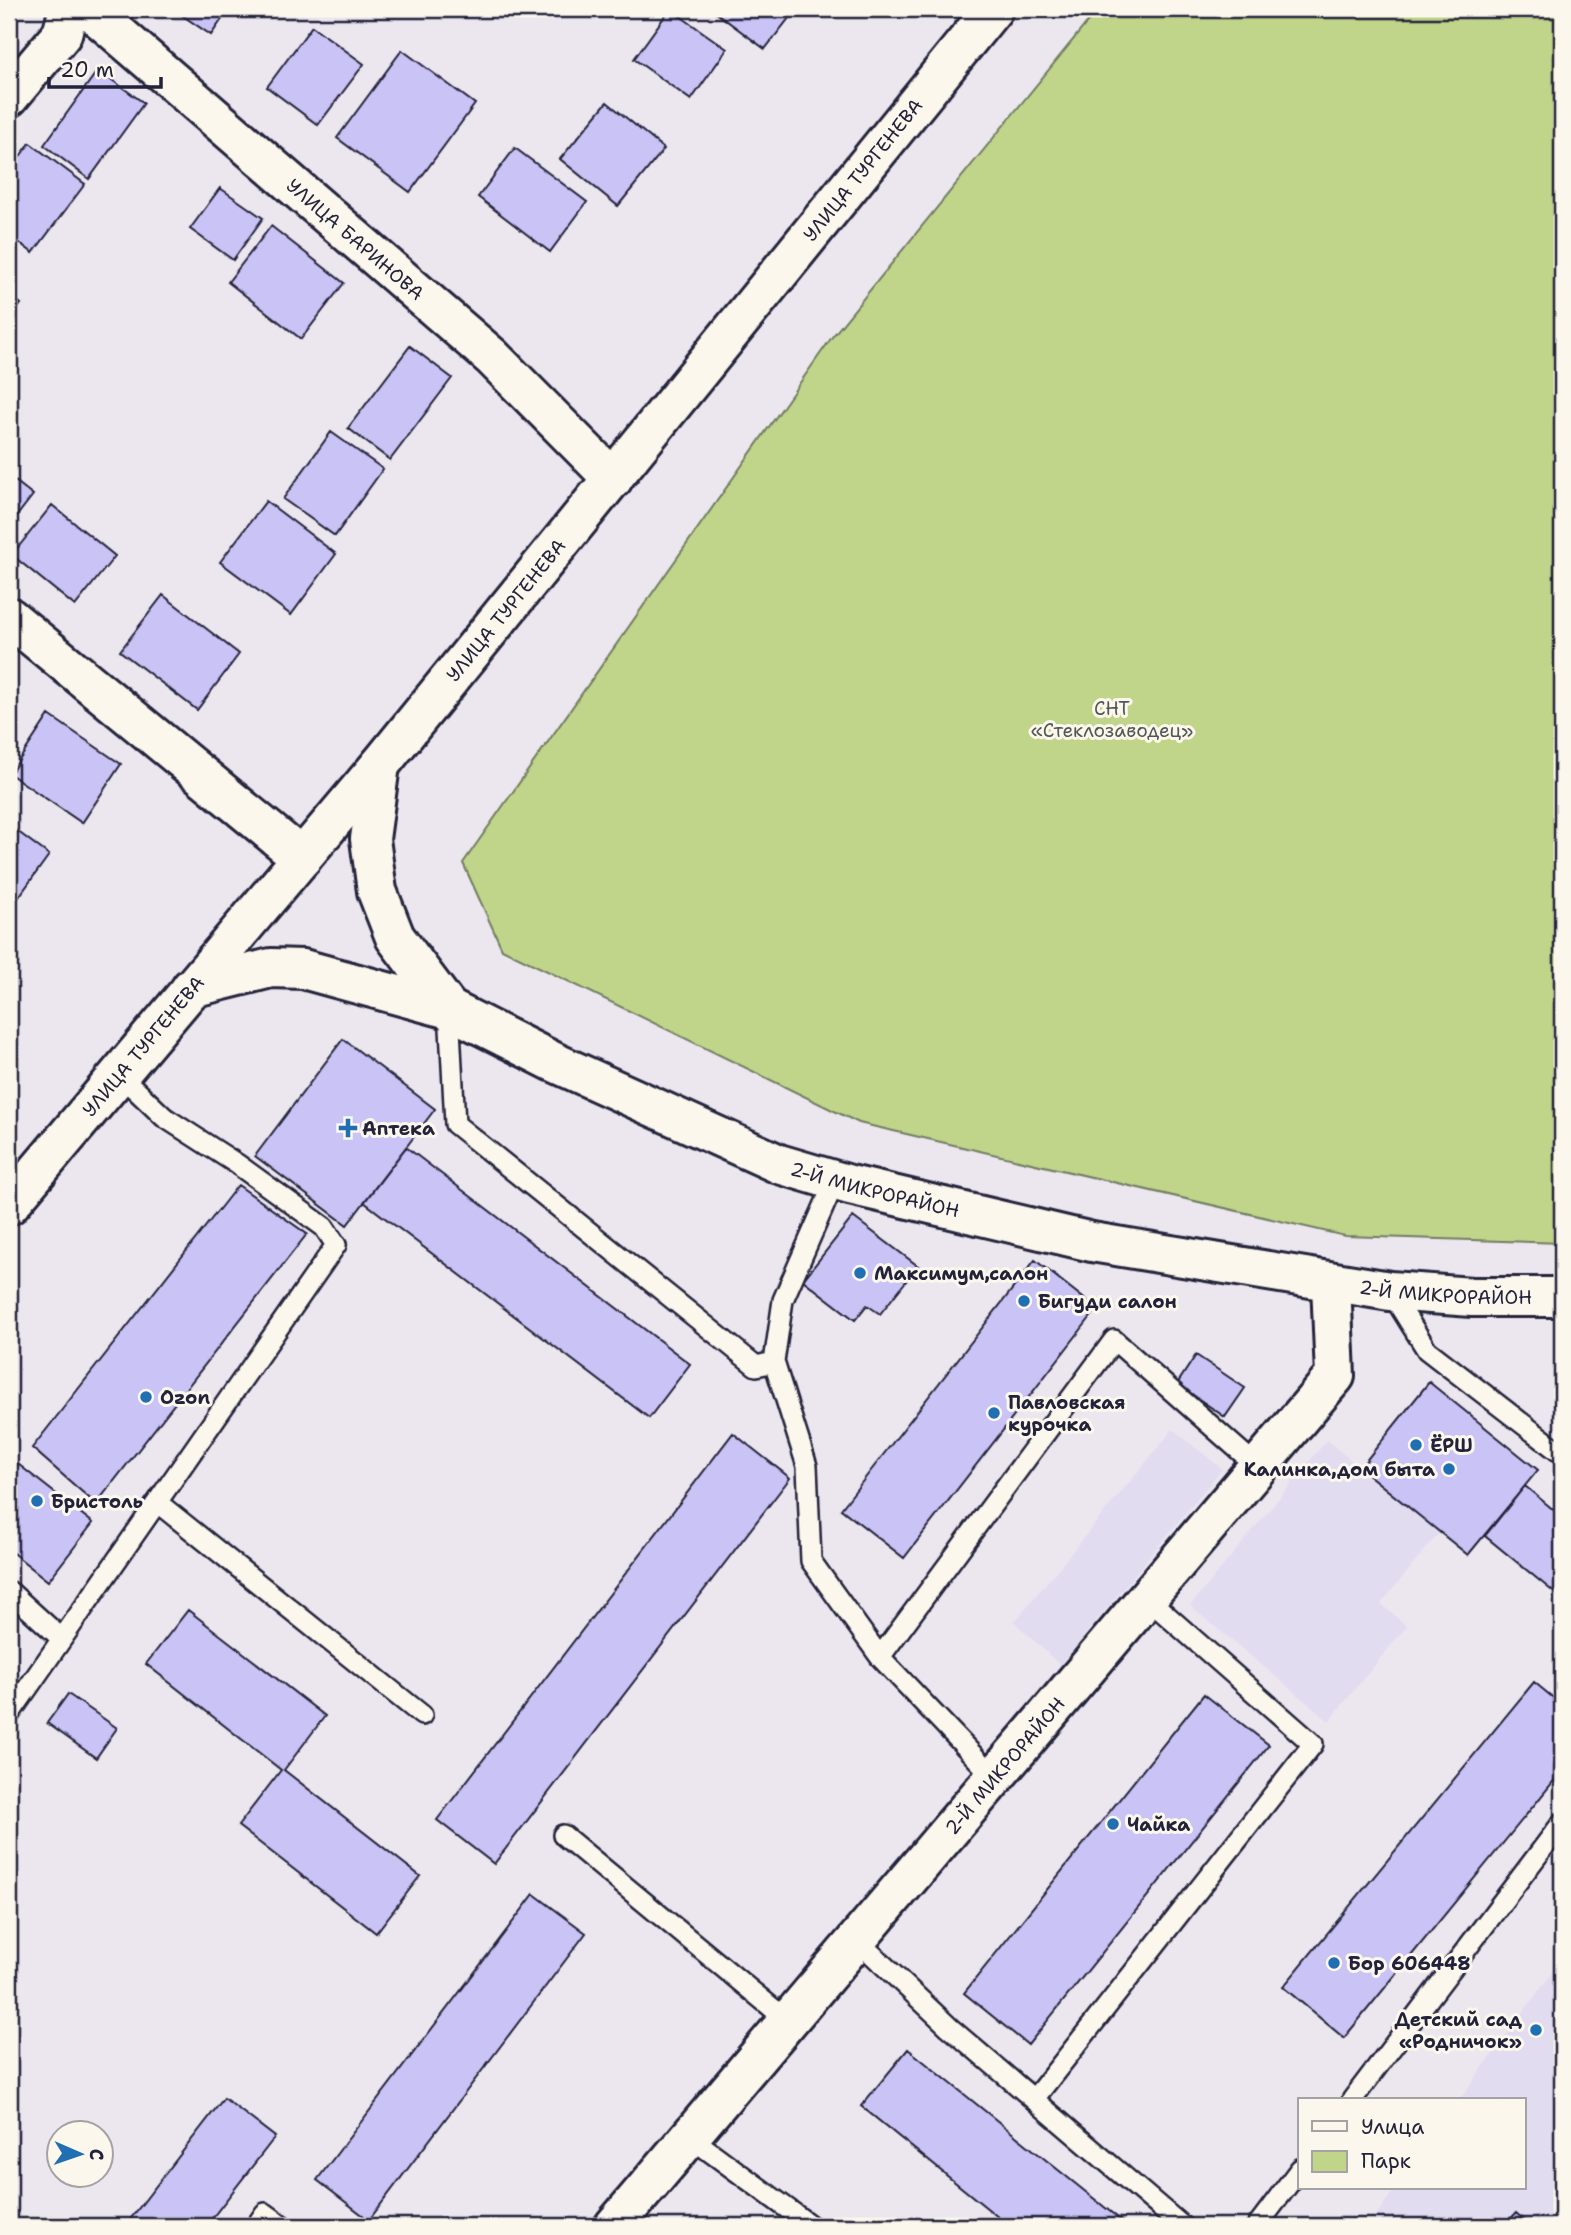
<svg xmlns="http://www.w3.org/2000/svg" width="1571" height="2235" font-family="'Shantell Sans',sans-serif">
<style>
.built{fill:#e2dcf1}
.green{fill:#c0d58a;stroke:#717c62;stroke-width:2}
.building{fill:#cac3f5;stroke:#22223b;stroke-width:2}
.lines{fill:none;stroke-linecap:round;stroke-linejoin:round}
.service-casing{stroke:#22223b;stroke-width:24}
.minor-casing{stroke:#22223b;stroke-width:44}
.tertiary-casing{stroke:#22223b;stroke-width:44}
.service{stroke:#fbf7ec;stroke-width:19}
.minor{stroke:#fbf7ec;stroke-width:38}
.tertiary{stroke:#fbf7ec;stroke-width:38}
.poi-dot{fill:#1f6fb2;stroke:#fbf7ec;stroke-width:2.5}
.labels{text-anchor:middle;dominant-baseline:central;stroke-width:6;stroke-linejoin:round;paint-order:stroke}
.street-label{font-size:19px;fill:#22223b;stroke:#fbf7ec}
.park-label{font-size:19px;fill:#515853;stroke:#fbf7ec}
.poi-label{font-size:19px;font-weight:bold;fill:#22223b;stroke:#fbf7ec;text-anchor:start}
</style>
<rect width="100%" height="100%" fill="#ece7ef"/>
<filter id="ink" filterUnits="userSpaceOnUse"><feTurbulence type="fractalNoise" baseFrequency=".0143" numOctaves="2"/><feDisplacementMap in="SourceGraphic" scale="14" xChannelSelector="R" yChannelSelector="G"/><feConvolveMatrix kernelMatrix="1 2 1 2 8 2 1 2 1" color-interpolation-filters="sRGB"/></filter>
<g filter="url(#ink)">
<!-- built -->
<path class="built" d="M1173 1429 1222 1469 1060 1665 1014 1622Z
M1327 1440 1439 1533 1381 1604 1407 1626 1329 1721 1190 1606Z
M1562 1959V2226H1369L1395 2188H1524V2100H1459Z"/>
<!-- green -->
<path class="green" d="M1098 9H1562V1243L1345 1236 859 1123 502 949 463 863 832 337Z"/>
<!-- building -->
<path class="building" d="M173 9H229L211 35Z
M670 9 727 49 691 100 634 59Z
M711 9H796L765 49Z
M312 26 364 64 318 125 267 87Z
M402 50 475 104 410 192 337 138Z
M98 70 144 103 89 179 44 145Z
M607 102 664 149 618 206 560 159Z
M30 143 85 184 33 253 9 235V171Z
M515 148 587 202 550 252 478 197Z
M220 188 263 218 233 260 190 229Z
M271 226 344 283 301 339 228 282Z
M9 294 21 304 9 320Z
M410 346 452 378 390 460 348 428Z
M331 432 383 469 335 536 283 499Z
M9 476 33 495 9 526Z
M266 501 336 554 291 615 220 562Z
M52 505 115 556 75 606 12 555Z
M163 595 239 654 197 710 120 651Z
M49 715 121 764 82 823 10 774Z
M9 825 49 855 13 905 9 902Z
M343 1039 435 1109 347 1225 255 1156Z
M406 1147 690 1364 649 1418 364 1202Z
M238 1185 307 1234 96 1504 32 1448Z
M853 1217 918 1266 880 1314 867 1305 855 1320 803 1280Z
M1035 1260 1097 1309 904 1558 841 1509Z
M1196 1355 1245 1388 1225 1417 1177 1384Z
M1429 1382 1538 1470 1468 1555 1360 1468Z
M733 1433 790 1478 494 1864 437 1820Z
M9 1457 93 1523 48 1581 9 1550Z
M1525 1486 1562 1517V1599L1485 1536Z
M188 1610 325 1716 284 1770 420 1876 376 1933 238 1826 281 1770 146 1664Z
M1534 1682 1562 1705V1771L1344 2038 1283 1987Z
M68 1694 117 1728 96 1758 47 1723Z
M1204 1694 1269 1745 1028 2045 964 1993Z
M534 1894 586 1933 369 2220 317 2180Z
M908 2049 1128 2226H1009L861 2106Z
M224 2098 275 2137 206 2226H125Z
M1516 2213 1531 2226H1504Z"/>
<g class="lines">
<!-- service casing -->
<g class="service-casing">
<path id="service" d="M449 1009 455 1124 756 1366 774 1362
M835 1181 783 1300 774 1362 807 1466 811 1561 880 1657
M1390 1291 1427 1350 1562 1454
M158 1503 422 1715
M9 1591 62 1639
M9 1715 336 1245 324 1227 237 1164 164 1117 119 1074
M994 1777 880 1657 1114 1340 1258 1467
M563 1835 788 2021
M857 1940 949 2027 1182 2226
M1034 2099 1313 1744 1148 1599
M1352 2100 1562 1823
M690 2137 811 2226
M256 2226 265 2213 283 2226
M1257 2226 1300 2169"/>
</g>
<!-- minor casing -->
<g class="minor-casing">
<g id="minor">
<path id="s1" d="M89 9 492 357 613 479"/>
<path d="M9 97 62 34 69 9"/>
<path d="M9 617 302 858"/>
<path d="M380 765 370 839 377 891 395 937 449 1009"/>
<path id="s2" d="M191 988 271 968 303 969 449 1009 554 1062 779 1164 850 1185 1092 1242 1390 1291 1472 1297H1562"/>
<path id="s3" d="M614 2226 1335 1376 1331 1283"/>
</g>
</g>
<!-- tertiary casing -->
<g class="tertiary-casing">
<g id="tertiary">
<path id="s4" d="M9 1205 380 765 993 9"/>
</g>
</g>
<!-- service -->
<use href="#service" class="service"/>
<!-- minor -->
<use href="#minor" class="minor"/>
<!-- tertiary -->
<use href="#tertiary" class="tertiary"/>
</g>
</g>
<!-- markers -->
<g class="poi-dot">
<path d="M344.5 1117.5h7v7h7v7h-7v7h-7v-7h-7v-7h7z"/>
<circle cx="860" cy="1273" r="7"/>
<circle cx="1024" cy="1301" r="7"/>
<circle cx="146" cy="1397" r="7"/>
<circle cx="994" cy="1413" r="7"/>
<circle cx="1416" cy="1445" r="7"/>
<circle cx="1449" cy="1469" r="7"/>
<circle cx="37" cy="1501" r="7"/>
<circle cx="1113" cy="1824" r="7"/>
<circle cx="1334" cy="1963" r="7"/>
<circle cx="1536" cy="2030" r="7"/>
</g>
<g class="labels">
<!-- street labels -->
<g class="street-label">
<text stroke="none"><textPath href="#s4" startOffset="1342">УЛИЦА ТУРГЕНЕВА</textPath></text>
<text stroke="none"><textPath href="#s1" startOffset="352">УЛИЦА БАРИНОВА</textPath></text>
<text stroke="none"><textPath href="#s4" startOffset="775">УЛИЦА ТУРГЕНЕВА</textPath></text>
<text stroke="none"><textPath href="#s4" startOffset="208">УЛИЦА ТУРГЕНЕВА</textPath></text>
<text stroke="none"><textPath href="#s2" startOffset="730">2-Й МИКРОРАЙОН</textPath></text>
<text stroke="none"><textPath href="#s2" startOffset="1311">2-Й МИКРОРАЙОН</textPath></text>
<text stroke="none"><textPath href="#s3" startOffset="604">2-Й МИКРОРАЙОН</textPath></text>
</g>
<!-- park labels -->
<g class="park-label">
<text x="1112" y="708">СНТ<tspan x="1112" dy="22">«Стеклозаводец»</tspan></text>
</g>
<!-- poi labels -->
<g class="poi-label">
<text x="362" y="1128">Аптека</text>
<text x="874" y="1273">Максимум,салон</text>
<text x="1038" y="1301">Бигуди салон</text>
<text x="160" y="1397">Ozon</text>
<text x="1008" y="1402">Павловская<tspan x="1008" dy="22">курочка</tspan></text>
<text x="1430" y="1445">ЁРШ</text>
<text x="1435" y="1469" text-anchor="end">Калинка,дом быта</text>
<text x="51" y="1501">Бристоль</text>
<text x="1127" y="1824">Чайка</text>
<text x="1348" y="1963">Бор 606448</text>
<text x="1522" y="2019" text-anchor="end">Детский сад<tspan x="1522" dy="22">«Родничок»</tspan></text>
</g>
</g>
<!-- margin -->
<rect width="1571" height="2235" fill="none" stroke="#fbf7ec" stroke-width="35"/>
<rect x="18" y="18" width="1536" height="2200" fill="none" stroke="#22223b" stroke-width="2.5" filter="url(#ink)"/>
<!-- legend -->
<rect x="1298" y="2098" width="228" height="91" fill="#fbf7ec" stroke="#a4a2a5" stroke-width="2"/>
<rect x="1312" y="2121" width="35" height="10" fill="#fbf7ec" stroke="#a4a2a5" stroke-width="2"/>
<text x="1361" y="2134" font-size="21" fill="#22223b">Улица</text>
<rect x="1312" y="2151" width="35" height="21" fill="#c0d58a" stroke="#a4a2a5" stroke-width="2"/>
<text x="1361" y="2168" font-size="21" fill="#22223b">Парк</text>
<!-- north arrow -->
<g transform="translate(80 2154) rotate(92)"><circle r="33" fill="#fbf7ec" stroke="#a4a2a5" stroke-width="2"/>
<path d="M0-5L12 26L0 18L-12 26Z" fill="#1f6fb2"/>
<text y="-10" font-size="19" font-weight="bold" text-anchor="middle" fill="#22223b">С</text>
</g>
<!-- scale -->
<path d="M49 77v10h112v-10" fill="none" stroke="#22223b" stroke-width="3.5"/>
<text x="60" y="77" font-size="21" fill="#22223b" stroke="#fbf7ec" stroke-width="5" paint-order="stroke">20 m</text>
</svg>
